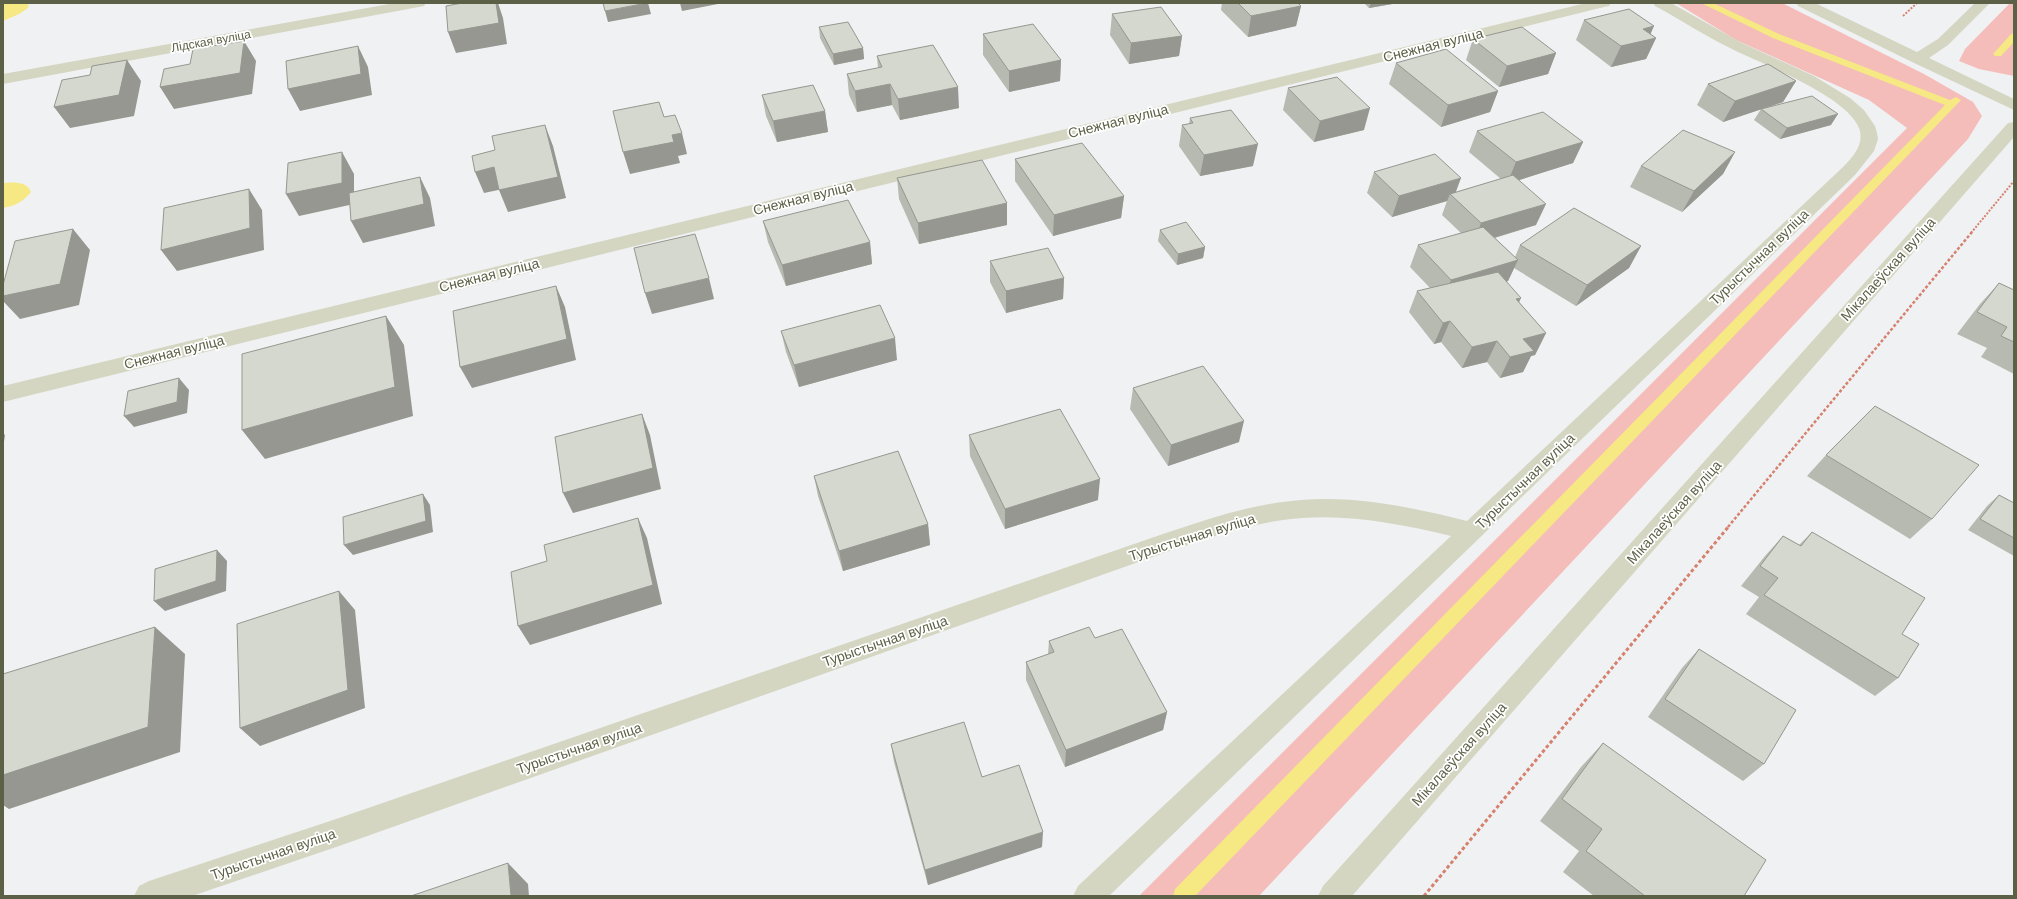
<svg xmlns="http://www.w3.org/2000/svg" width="2017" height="899" font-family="Helvetica,sans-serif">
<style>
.green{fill:#f4bdba}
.water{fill:#f6e882}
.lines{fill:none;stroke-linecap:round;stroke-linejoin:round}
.stream{fill:#f6e882;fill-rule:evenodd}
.path-far2{stroke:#d6806e;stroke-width:2;stroke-dasharray:2 1.5;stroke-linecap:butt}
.path-far1{stroke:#d6806e;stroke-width:2.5;stroke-dasharray:3 2;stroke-linecap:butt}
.path{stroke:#d6806e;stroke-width:3;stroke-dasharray:3.5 2.5;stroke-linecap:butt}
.street{fill:#d4d6c2;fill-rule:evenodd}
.wall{fill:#b7bab1}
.shaded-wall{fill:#959790}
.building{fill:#d5d8ce;stroke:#959790}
.labels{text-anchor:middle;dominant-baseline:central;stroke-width:3.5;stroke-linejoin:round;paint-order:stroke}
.far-street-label{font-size:12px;fill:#5c6046;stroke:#fff}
.street-label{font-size:14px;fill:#5c6046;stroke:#fff}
</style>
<rect width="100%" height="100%" fill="#f0f1f3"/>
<!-- green -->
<path class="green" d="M1676 3H1782L1924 74 1973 102 1982 116 1968 139 1259 896H1139L1907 128 1869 100 1736 40Z
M2010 3H2014V76L1979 69 1959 61 1965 49Z"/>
<!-- water -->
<path class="water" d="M3 3H29L28 8 19 14 3 21Z
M3 183C13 182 27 181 31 192 24 201 15 206 3 208Z"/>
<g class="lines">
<!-- stream -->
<path class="stream" d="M1701 3H1713L1779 34 1950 100 1956 97 1961 100 1195 896H1173L1175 889 1945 105 1773 38Z
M2014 33V42L2001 56H1995L1993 54 1995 52 2011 34Z"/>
<!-- path-far2 -->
<path class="path-far2" d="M1903 16 1917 3
M1971 233 2014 181"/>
<!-- path-far1 -->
<path class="path-far1" d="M1728 527 1972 232"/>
<!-- path -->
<path class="path" d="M1424 896 1729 526"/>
<!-- street -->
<path class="street" d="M395 3H426L424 6 419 7 3 84V74Z
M1586 3H1611L1609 6 1604 7 3 402V386Z
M1653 3H1671L1742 43 1814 76 1850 98 1864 110 1875 126 1877 133 1878 139 1874 151 1855 175 1109 896H1073L1078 886 1451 536C1397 523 1339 512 1283 520 1246 525 1210 538 1175 549L342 845 192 896H134L139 886 149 881 342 817 1163 534C1202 521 1242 507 1283 502 1345 493 1407 506 1467 521L1843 167C1853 157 1865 144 1859 128 1847 96 1762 64 1732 49 1705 36 1681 20 1655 6Z
M1796 3H1815L1917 52 1938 39 1975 3H1990L1948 45 1929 58 2014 99V110L1912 62 1798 6Z
M2014 122V137L1352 896H1318L1323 886 2008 123Z"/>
</g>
<!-- wall -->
<path class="wall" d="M1222 3H1298L1301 6 1296 26 1248 37 1221 10Z
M1364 3H1398L1369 8Z
M1112 14 1182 36 1179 56 1129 64 1110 35Z
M1584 20 1651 34 1656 38 1646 59 1611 67 1576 40Z
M819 27 863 48 864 59 834 65 820 38Z
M983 34 1061 60 1060 81 1009 92 983 55Z
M1473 39 1556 53 1548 74 1499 87 1466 60Z
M877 56 959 108 900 120 892 105 857 112 849 95 847 74 878 68Z
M1396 63 1498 91 1490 112 1441 127 1389 84Z
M1796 81 1783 102 1723 122 1697 105 1708 84Z
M1288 88 1364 130 1314 142 1283 110Z
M762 95 825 111 828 132 777 142 766 116Z
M1761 109 1831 125 1780 139 1754 120Z
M1190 118 1253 166 1200 176 1179 146 1182 125 1189 124Z
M1477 131 1583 142 1573 163 1518 180 1536 225 1495 238 1515 257 1520 245 1641 246 1629 268 1576 306 1514 268 1508 281 1506 282 1519 302 1546 333 1535 355 1531 356 1523 372 1500 378 1487 362 1462 368 1441 342 1434 344 1409 312 1417 291 1430 288 1410 267 1418 245 1461 233 1442 215 1447 201 1392 217 1367 193 1374 172 1456 192 1501 179 1469 152Z
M1735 152 1723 174 1682 212 1630 187 1641 166Z
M1015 159 1124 196 1121 218 1053 236 1015 181Z
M897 178 1007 225 919 244 899 199Z
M763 221 870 242 872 264 786 286 768 242Z
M1160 230 1205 247 1203 258 1177 265 1158 241Z
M990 261 1064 278 1063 299 1006 313 990 282Z
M1999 283 2014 290V374L1981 357 1987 348 1957 334 1980 304Z
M781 331 897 360 799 387 786 352Z
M1133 388 1239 442 1168 466 1130 409Z
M969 435 1098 500 1005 529 970 456Z
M1826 455 1932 519 1910 539 1807 476Z
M814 476 928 524 930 545 843 571 818 496Z
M1999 495 2014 503V556L1968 530 1987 506Z
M1812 532 1902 634 1898 678 1875 696 1746 614 1759 597 1741 586 1765 556 1783 536 1799 545Z
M1095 638 1167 712 1163 730 1065 767 1026 680V662L1048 654 1049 641Z
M1699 649 1764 764 1743 781 1648 717 1682 668Z
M1603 743 1744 896H1594L1563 872 1579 851 1540 821 1581 767Z
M891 744 982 777 1042 847 928 885 894 762Z"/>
<!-- shaded-wall -->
<path class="shaded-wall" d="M496 3H498L503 18 507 44 456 53 448 32Z
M648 3 651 14 608 22 605 11Z
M680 3H723L682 11Z
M1371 3H1398L1369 8Z
M1301 6 1296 26 1248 37 1251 16Z
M1654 26 1648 40 1656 38 1646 59 1611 67 1621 46 1643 29Z
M1182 36 1179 56 1129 64 1131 43Z
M244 41 256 61 252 94 174 109 160 87Z
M358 46 368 67 372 95 300 111 288 89Z
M863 48 864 59 834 65 833 54Z
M1556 53 1548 74 1499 87 1507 66Z
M127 60 141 81 134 116 70 128 54 107Z
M1061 60 1060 81 1009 92V71Z
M1796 81 1783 102 1723 122 1735 101Z
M890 84 892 105 857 112 855 91Z
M958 87 959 108 900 120 898 99Z
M1498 91 1490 112 1441 127 1448 105Z
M1370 108 1364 130 1314 142 1320 121Z
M825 111 828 132 777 142 773 121Z
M1838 114 1831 125 1780 139 1787 128Z
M545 125 553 146 566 198 508 212 499 190Z
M682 133 687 154 678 156 680 163 630 174 623 152 672 135Z
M1583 142 1573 163 1507 184 1516 162Z
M1258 144 1253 166 1200 176 1204 155Z
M342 152 354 174V204L299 216 286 194Z
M1735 152 1723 174 1682 212 1694 191Z
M494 167 503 189 484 193 475 172Z
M420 177 430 198 435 226 363 243 351 221Z
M1461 178 1454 197 1450 194 1447 201 1392 217 1399 196Z
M249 189 262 210 264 250 177 271 161 250Z
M1124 196 1121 218 1053 236 1054 215Z
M1007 203V225L919 244 918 223Z
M1546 204 1536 225 1473 244 1481 223Z
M73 229 90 250 79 305 20 319 3 301V296Z
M870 242 872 264 786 286 782 265Z
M1641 246 1629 268 1576 306 1587 285Z
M1205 247 1203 258 1177 265 1178 254Z
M1518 260 1508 281 1442 301 1451 280Z
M709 278 714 299 652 314 645 293Z
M1064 278 1063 299 1006 313V291Z
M556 286 565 307 576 360 472 388 460 367Z
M1521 298 1511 320 1516 299Z
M386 316 404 345 413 416 265 459 242 430Z
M1450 321 1441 342 1434 344 1443 323Z
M1546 333 1535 355 1531 356 1523 372 1500 378 1510 357 1523 339Z
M895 338 897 360 799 387 794 365Z
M1497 341 1487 362 1462 368 1472 347Z
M179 378 189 390 187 413 134 427 124 416Z
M642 414 650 435 661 489 573 513 563 493Z
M1244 421 1239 442 1168 466 1171 445Z
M3 433 5 435 3 448Z
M1100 479 1098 500 1005 529V509Z
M423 494 430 505 433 532 353 555 344 545Z
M638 518 647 538 662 604 530 645 518 626Z
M928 524 930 545 843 571 839 551Z
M217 550 227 561 226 591 165 611 154 601Z
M339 591 355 610 365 708 260 746 240 728Z
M155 627 185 654 180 752 9 809 3 805V775Z
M1167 712 1163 730 1065 767 1066 750Z
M1043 832 1042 847 928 885 925 870Z
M508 863 528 884 529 896H511Z"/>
<!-- building -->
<path class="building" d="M462 3H496L499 23 448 32 446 6Z
M603 3H647L605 11Z
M1238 3H1298L1301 6 1251 16Z
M1161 7 1182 36 1131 43 1112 14Z
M1629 9 1654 26 1643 29 1656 38 1621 46 1584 20Z
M848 22 863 48 833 54 819 27Z
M1033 24 1061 60 1009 71 983 34Z
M1522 27 1556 53 1507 66 1473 39Z
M244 41 240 73 160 87 164 69 190 64 193 49Z
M933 45 958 87 898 99 890 84 855 91 847 74 882 67 877 56Z
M358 46 361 74 288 89 286 61Z
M1446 49 1498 91 1448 105 1396 63Z
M127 60 119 95 54 107 62 80 90 75 92 66Z
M1768 64 1796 81 1735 101 1708 84Z
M1337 77 1370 108 1320 121 1288 88Z
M813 85 825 111 773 121 762 95Z
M1812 96 1838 114 1787 128 1761 109Z
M659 102 664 117 675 115 682 133 672 135 674 142 623 152 613 111Z
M1231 110 1258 144 1204 155 1182 125 1193 123 1190 118Z
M1543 112 1583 142 1516 162 1477 131Z
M545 125 558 177 499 190 494 167 475 172 472 156 495 150 492 136Z
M1683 130 1735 152 1694 191 1641 166Z
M1082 143 1124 196 1054 215 1015 159Z
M342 152V183L286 194 288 163Z
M1435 154 1461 178 1399 196 1374 172Z
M982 160 1007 203 918 223 897 178Z
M1513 175 1546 204 1481 223 1450 194Z
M420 177 424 204 351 221 349 193Z
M249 189 250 228 161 250 164 208Z
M848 200 870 242 782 265 763 221Z
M1574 208 1641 246 1587 285 1520 245Z
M1186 222 1205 247 1178 254 1160 230Z
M1483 227 1518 260 1451 280 1418 245Z
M73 229 60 284 3 296V285L15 241Z
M695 234 709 278 645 293 634 248Z
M1048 248 1064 278 1006 291 990 261Z
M1498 272 1521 298 1516 299 1546 333 1523 339 1534 351 1510 357 1497 341 1472 347 1450 321 1443 323 1417 291Z
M1999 283 2014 290V342L2001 336 2007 327 1977 312Z
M556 286 567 339 460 367 453 311Z
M880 305 895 338 794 365 781 331Z
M386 316 395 387 242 430V354Z
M1203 366 1244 421 1171 445 1133 388Z
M179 378 177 402 124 416 128 391Z
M1875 406 1979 465 1932 519 1826 455Z
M1060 409 1100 479 1005 509 969 435Z
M642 414 653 468 563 493 555 437Z
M898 451 928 524 839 551 814 476Z
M423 494 426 521 344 545 343 517Z
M1999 495 2014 503V538L1980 519Z
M638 518 653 585 518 626 511 572 547 561 544 545Z
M1812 532 1925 598 1902 634 1919 644 1898 678 1764 595 1778 578 1760 566 1783 536 1801 546Z
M217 550 216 581 154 601 155 569Z
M339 591 348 690 240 728 237 624Z
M155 627 148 727 3 775V674Z
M1089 627 1095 638 1122 629 1167 712 1066 750 1026 662 1054 652 1049 641Z
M1699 649 1796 710 1764 764 1665 699Z
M964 722 982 777 1019 765 1043 832 925 870 891 744Z
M1603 743 1766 860 1744 896H1645L1586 851 1602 829 1562 799Z
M508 863 511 896H411Z"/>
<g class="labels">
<!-- far-street labels -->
<g class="far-street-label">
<text transform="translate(211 41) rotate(-10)">Лідская вуліца</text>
</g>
<!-- street labels -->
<g class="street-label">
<text transform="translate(1433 45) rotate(-14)">Снежная вуліца</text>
<text transform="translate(1118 121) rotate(-14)">Снежная вуліца</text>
<text transform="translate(803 198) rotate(-14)">Снежная вуліца</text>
<text transform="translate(1759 257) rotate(-44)">Турыстычная вуліца</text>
<text transform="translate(1888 269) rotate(-48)">Мікалаеўская вуліца</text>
<text transform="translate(489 275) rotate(-14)">Снежная вуліца</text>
<text transform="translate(174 352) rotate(-14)">Снежная вуліца</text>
<text transform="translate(1525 481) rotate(-44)">Турыстычная вуліца</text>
<text transform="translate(1674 512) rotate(-48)">Мікалаеўская вуліца</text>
<text transform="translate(1192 537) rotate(-17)">Турыстычная вуліца</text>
<text transform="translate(885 641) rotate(-19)">Турыстычная вуліца</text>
<text transform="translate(579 748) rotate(-19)">Турыстычная вуліца</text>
<text transform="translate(1459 754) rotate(-48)">Мікалаеўская вуліца</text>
<text transform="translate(273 854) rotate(-19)">Турыстычная вуліца</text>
</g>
</g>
<!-- border -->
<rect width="2017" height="899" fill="none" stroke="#5c6046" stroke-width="8"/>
</svg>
